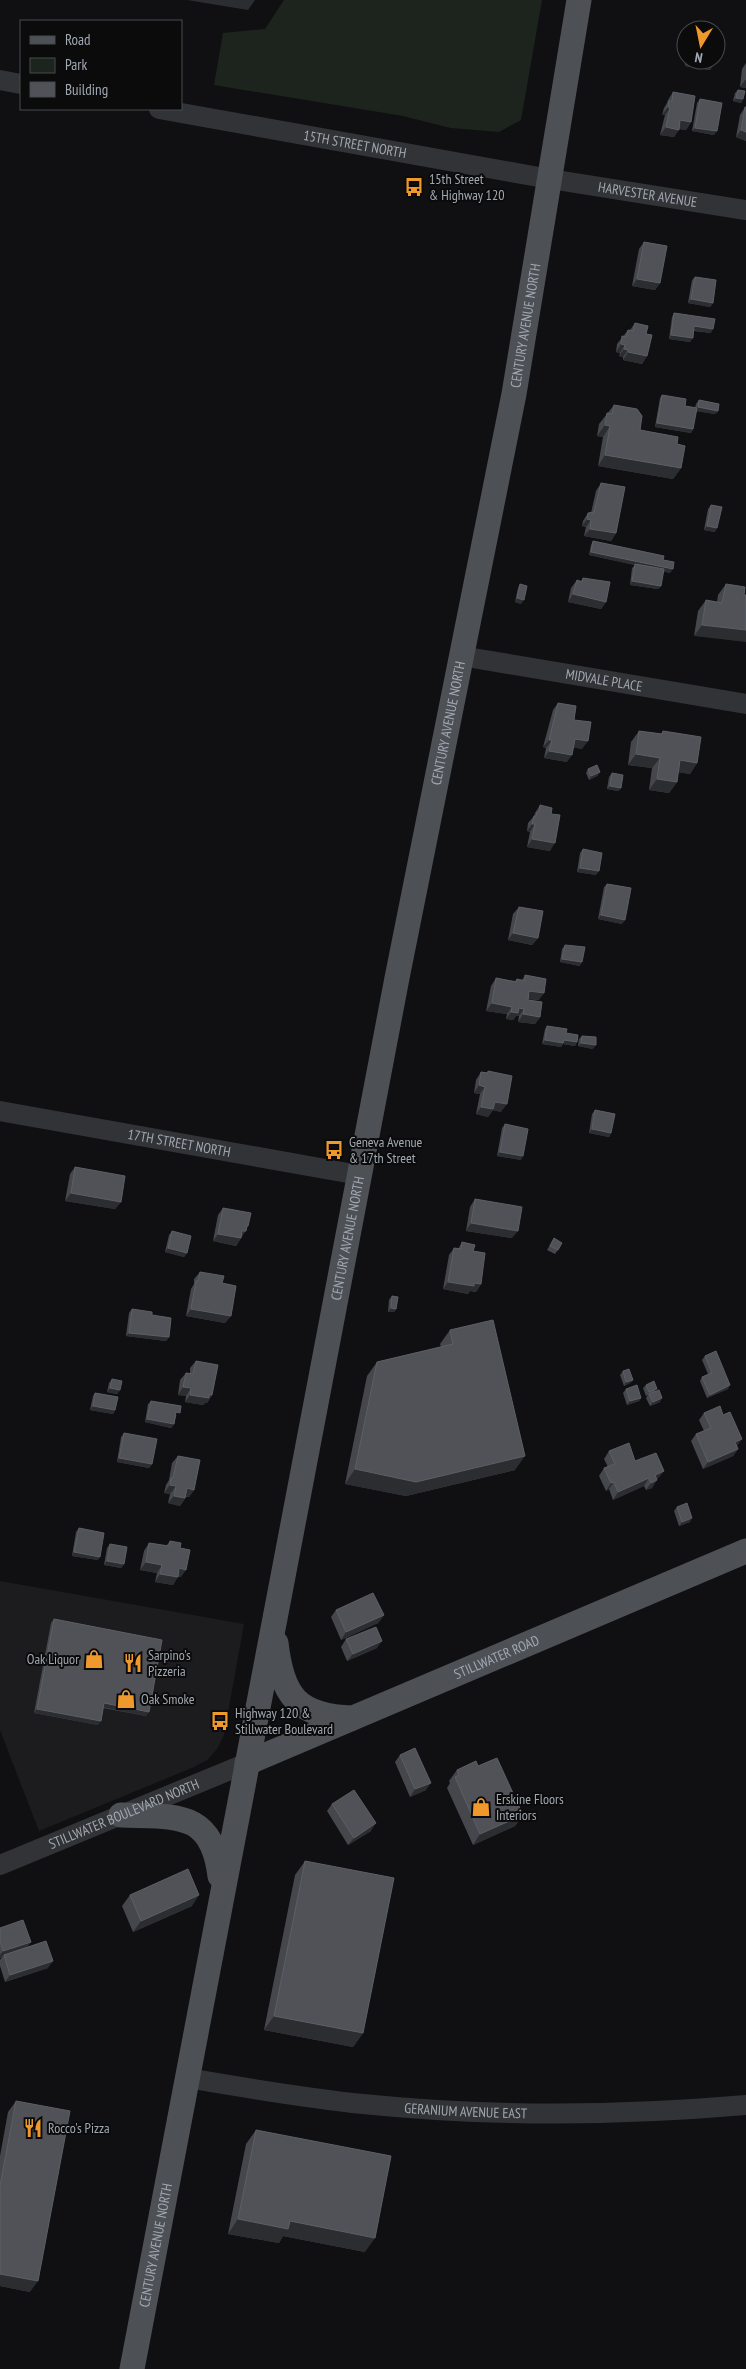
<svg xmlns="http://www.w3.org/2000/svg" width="746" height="2369" font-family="'PT Sans Narrow',sans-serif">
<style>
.built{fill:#1c1c1e}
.green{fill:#1d241d}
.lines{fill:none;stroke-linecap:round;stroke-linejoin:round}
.minor{stroke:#313336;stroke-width:20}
.major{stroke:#4d5055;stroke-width:25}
.wall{fill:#46474d}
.shaded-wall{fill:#2c2d31}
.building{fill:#505258;stroke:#5c5f66}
.labels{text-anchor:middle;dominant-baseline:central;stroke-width:4;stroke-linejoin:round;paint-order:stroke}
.street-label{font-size:14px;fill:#a1a8b2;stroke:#0b0b0c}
.poi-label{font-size:14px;fill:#a1a8b2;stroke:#0b0b0c;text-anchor:start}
</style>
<rect width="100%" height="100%" fill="#101012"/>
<!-- built -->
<path class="built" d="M0 1581 244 1624 224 1735 217 1749 207 1760 194 1767 39 1831 0 1730Z"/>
<!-- green -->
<path class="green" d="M284 0H542L521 120 499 132 451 128 403 116 214 85 223 33 265 29Z"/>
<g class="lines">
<!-- minor -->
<g class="minor">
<path d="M0 80 21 84"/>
<path id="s1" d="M159 109 550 179 746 210"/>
<path id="s2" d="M461 656 746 704"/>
<path id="s3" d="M0 1111 359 1175"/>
<path id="s4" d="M0 1865 247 1763"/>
<path id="s5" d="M187 2078C246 2088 304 2098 363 2104 490 2117 619 2116 746 2105"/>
</g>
<!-- major -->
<g class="major">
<path d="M276 1643C282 1696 297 1716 352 1718"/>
<path id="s6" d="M247 1763 746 1551"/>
<path d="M121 1815C176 1817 212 1810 220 1876"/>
<path id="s7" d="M132 2369 397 978 514 394 579 0"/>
</g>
</g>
<!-- wall -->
<path class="wall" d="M686 56V60H716L710 70 685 66Z
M746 63V88L740 87 742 69Z
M738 90 743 99 741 103 733 101 735 93Z
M673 92 691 122 686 130 679 129 674 137 660 135 665 115H662L664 108 667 103 668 100Z
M700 99 714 135 692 131 697 103Z
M745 107 746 141 736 137 740 115Z
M644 242 660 283 655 290 632 286 639 249Z
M695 277 713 303 710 307 688 303 692 280Z
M674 313 711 333 694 331 690 342 669 339 672 317Z
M635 323 646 334 647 356 642 364 623 360V357L619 356 620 353 616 352 617 344 628 330H630Z
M662 395 685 406 695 408 696 404 699 400 718 411 715 414 696 411 693 429 691 433 655 427 660 398Z
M614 405 640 430 677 444 681 468 673 479 598 466 603 437 597 436 599 424Z
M601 483 616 533 611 541 584 536 586 527 582 526 583 521 588 513H591L596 491Z
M711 505 715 532 704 530 708 509Z
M593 541 663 560 670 573 663 571 661 586 658 589 630 585 632 568 635 565 589 555 591 545Z
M583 578 606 602 601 609 568 602 571 588 577 580 581 581Z
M520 584 521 604 515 602 518 588Z
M726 584 744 595 694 636 698 611 706 600 717 602 718 595Z
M558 703 574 720 582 749 573 747 567 762 544 758 546 748 543 747 553 710Z
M639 731 661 734 663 731 697 763 690 774 678 772 677 782 669 793 649 790 652 768 628 765 631 742Z
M588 769 600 772 597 776 589 780 586 773Z
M612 773 621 788 618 791 607 789 609 777Z
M540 805 551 814 550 851 527 847 530 832 527 831 528 823 534 816 535 813Z
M583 849 596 875 577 872 580 853Z
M607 884 622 924 598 919 604 887Z
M519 907 538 938 532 945 508 940 513 914Z
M565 945 580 966 560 962 562 949Z
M525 975 539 1000 528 999V1000L540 1017 535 1024 518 1022 519 1016H516L513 1020 506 1019 507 1014 486 1011 491 986 496 978 515 981 517 979 522 980Z
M547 1026 566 1033 577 1042 575 1046 563 1044 561 1047 542 1044 545 1029Z
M582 1036 593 1049 578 1046 579 1039Z
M488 1071 501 1112 493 1110 488 1117 476 1114 480 1094 474 1093 476 1080 481 1072 487 1073Z
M595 1110 611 1133 609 1137 589 1133 592 1114Z
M505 1124 521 1160 497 1156 502 1128Z
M75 1167 121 1202 115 1209 65 1201 70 1174Z
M475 1199 512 1238 466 1231 470 1207Z
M223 1208 246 1230 236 1246 213 1241 218 1215Z
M172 1231 187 1253 184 1257 165 1252 169 1235Z
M554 1238 558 1250 555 1254 547 1250Z
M462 1242 473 1251 481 1284 476 1292 470 1291 468 1294 443 1289 449 1255 454 1248 458 1249Z
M200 1272 222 1283 231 1316 225 1323 186 1316 191 1289 194 1284V1279Z
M392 1296 396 1309 394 1312H388L389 1300Z
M132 1309 152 1315 169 1337 166 1341 126 1336 129 1313Z
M450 1330 515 1470 406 1496 345 1484 367 1376 377 1362 441 1347 440 1344Z
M705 1356 728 1389 707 1398 700 1381 702 1377 708 1374 702 1360Z
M196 1361 212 1395 207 1403 206 1402 203 1405 185 1402 186 1396 178 1395 180 1380 186 1373H190V1368Z
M623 1371 633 1380 630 1383 624 1386 620 1375Z
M112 1379 120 1390 117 1394 107 1392 109 1383Z
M646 1385 656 1391 660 1402 650 1406 646 1398 648 1395 646 1396 643 1388Z
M626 1389 641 1398 639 1401 627 1405 623 1393Z
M95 1393 115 1410 113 1414 90 1410 93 1396Z
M151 1401 177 1416H176L174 1424 171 1428 145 1422 148 1404Z
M704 1413 737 1446 738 1449 733 1456 703 1469 691 1441 696 1434 704 1431 699 1420Z
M124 1433 152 1464 149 1468 117 1462 121 1437Z
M609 1451 635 1461 664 1471 658 1478 656 1479 652 1488 646 1490 644 1486 613 1500 609 1489 606 1491 599 1476 604 1468 608 1467 604 1459Z
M178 1456 194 1490 189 1497H186L180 1506 168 1503 170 1494 164 1493 166 1485 169 1480 172 1463Z
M677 1507 690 1522 679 1526 674 1511Z
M79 1528 98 1560 72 1556 76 1532Z
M170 1541 180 1548 181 1577 178 1576 173 1585 155 1582 157 1573 140 1570 144 1551 149 1543 166 1546Z
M110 1544 124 1564 121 1568 104 1565 107 1548Z
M336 1610 384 1615 378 1623 341 1640 331 1617Z
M54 1619 146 1716 103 1708 98 1725 34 1713 51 1623Z
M346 1639 377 1648 347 1661 341 1647Z
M400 1755 426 1790 410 1797 395 1762Z
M478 1766 523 1815 515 1826 473 1845 447 1788 450 1783 449 1781 457 1770Z
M332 1804 371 1831 348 1845 327 1811Z
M305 1861 363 2033 353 2047 264 2030 295 1875Z
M130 1895 192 1906 133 1932 122 1906Z
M0 1928 31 1942 27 1947 48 1968 5 1982 0 1966V1960L2 1957 0 1958Z
M16 2101 30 2292 0 2286V2156L8 2112Z
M256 2130 365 2252 283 2236 279 2243 228 2234 246 2144Z"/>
<!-- shaded-wall -->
<path class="shaded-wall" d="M187 0H255L248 10Z
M689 60H699L716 62 710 70 685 66Z
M745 80H746V88L740 87Z
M736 98 743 99 741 103 733 101Z
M668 107 670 108 665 115H662Z
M680 120 691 122 686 130 675 128Z
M666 127 679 130 674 137 660 135Z
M695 128 717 131 714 135 692 131Z
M741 130 746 132V141L736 137Z
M637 279 660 283 655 290 632 286Z
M691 299 713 303 710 307 688 303Z
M694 326 713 329 711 333 692 330Z
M671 335 693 338 690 342 669 339Z
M621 344 625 345 620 353 616 352Z
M624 349 628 350 623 357 619 356Z
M628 352 647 356 642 364 623 360Z
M698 407 718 411 715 414 695 411Z
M657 423 693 429 691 433 655 427Z
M605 425 610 426 603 437 597 436Z
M605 455 681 468 673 479 598 466Z
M587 519 591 520 586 527 582 526Z
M707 526 717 528 715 532 704 530Z
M590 529 616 533 611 541 584 536Z
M591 552 673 569 670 573 589 555Z
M632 581 661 586 658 589 630 585Z
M573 594 606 602 601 609 568 602Z
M517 598 524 600 521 604 515 602Z
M702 625 746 630V642L694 636Z
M575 739 588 741 582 749 570 747Z
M549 740H552L546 748 543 747Z
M549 751 572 755 567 762 544 758Z
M636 754 660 758 652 768 628 765Z
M680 760 697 763 690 774 673 771Z
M600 772 597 776 589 780 591 776Z
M657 779 677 782 669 793 649 790Z
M610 786 621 788 618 791 607 789Z
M532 824H535L530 832 527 831Z
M532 839 555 843 550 851 527 847Z
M580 868 599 871 596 875 577 872Z
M601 915 625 920 622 924 598 919Z
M513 933 538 938 532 945 508 940Z
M562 959 582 962 580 966 560 962Z
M529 991 544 993 539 1000 524 998Z
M492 1003 512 1007 507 1014 486 1011Z
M519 1008 524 1009 519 1016H516L513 1020 506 1019 511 1012Z
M523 1014 540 1017 535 1024 518 1022Z
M545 1040H564L577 1042 575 1046 563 1044 561 1047 542 1044Z
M581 1043 596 1045 593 1049 578 1046Z
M479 1085 485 1087 480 1094 474 1093Z
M495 1102 507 1104 501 1112 493 1110 488 1117 476 1114 481 1107Z
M592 1129 611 1133 609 1137 589 1133Z
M500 1152 523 1156 521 1160 497 1156Z
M71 1193 121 1202 115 1209 65 1201Z
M471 1223 518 1231 512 1238 466 1231Z
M247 1226H248L236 1246 213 1241 218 1234Z
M168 1248 187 1253 184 1257 165 1252Z
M448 1282 474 1283 481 1284 476 1292 470 1291 468 1294 443 1289Z
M391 1308 396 1309 394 1312H388Z
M191 1309 231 1316 225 1323 186 1316Z
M129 1333 169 1337 166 1341 126 1336Z
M633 1380 630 1383 624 1386 626 1382Z
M730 1385 728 1389 707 1398 710 1395Z
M183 1387 191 1388 186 1396 178 1395Z
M110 1388 120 1390 117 1394 107 1392Z
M190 1395H212L207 1403 206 1402 203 1405 185 1402Z
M641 1398 639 1401 627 1405 630 1401Z
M662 1398 660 1402 650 1406 653 1402Z
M93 1406 115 1410 113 1414 90 1410Z
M147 1419 174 1424 171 1428 145 1422Z
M742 1439 737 1446 735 1442Z
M738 1449 733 1456 703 1469 708 1462Z
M525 1456 515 1470 406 1496 345 1484 355 1469Z
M119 1458 152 1464 149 1468 117 1462Z
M664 1471 658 1478 650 1482 655 1475Z
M649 1478 644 1486 613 1500 618 1492Z
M657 1480 652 1488 646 1490 651 1483Z
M614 1482 609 1489 606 1491 611 1483Z
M170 1485 176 1486 170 1494 164 1493Z
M187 1488 194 1490 189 1497 182 1496Z
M174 1496 185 1498 180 1506 168 1503Z
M692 1518 690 1522 679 1526 682 1522Z
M74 1552 100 1557 98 1560 72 1556Z
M107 1561 124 1564 121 1568 104 1565Z
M146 1562 162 1565 157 1573 140 1570Z
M179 1568 186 1570 181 1577 174 1576Z
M160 1574 178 1577 173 1585 155 1582Z
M384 1615 378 1623 341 1640 346 1632Z
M382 1641 377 1648 347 1661 353 1654Z
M104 1703 149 1712 146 1716 102 1707Z
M37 1709 101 1721 98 1725 34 1713Z
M431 1783 426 1790 410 1797 415 1789Z
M523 1815 515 1826 473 1845 480 1834Z
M376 1823 371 1831 348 1845 354 1838Z
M199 1895 192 1906 133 1932 141 1921Z
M31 1942 25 1949 4 1955 2 1957 0 1958V1955L3 1951Z
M53 1961 48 1968 5 1982 10 1975Z
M274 2016 363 2033 353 2047 264 2030Z
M238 2219 290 2221 375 2238 365 2252 283 2236 279 2243 228 2234Z
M0 2274 38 2281 30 2292 0 2286Z"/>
<!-- building -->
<path class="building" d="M716 36 719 37 716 59Z
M699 60H716V62Z
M738 90 745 91 743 99 736 98Z
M673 92 695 96 691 122 680 120 679 130 666 127 670 108 668 107 669 101H672Z
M700 99 722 103 717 131 695 128Z
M745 107H746V132L741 130Z
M644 242 667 246 660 283 637 279Z
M695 277 716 280 713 303 691 299Z
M674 313 715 319 713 329 694 326 693 338 671 335Z
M635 323 648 326 646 334 652 335 647 356 628 352V350L624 349 625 345 621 344 622 336 626 337 628 330 633 331Z
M662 395 686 399 685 406 697 408 693 429 657 423Z
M699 400 719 404 718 411 698 407Z
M614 405 637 409 642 416 640 430 678 437 677 444 685 446 681 468 605 455 610 426 605 425 607 413 612 414Z
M601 483 625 487 616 533 590 529 591 520 587 519 588 513 594 512Z
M711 505 722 507 717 528 707 526Z
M593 541 664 556 663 560 674 562 673 569 591 552Z
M635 564 664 569 661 586 632 581Z
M583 578 610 582 606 602 573 594 577 580 582 582Z
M520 584 527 586 524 600 517 598Z
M726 584 745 587 744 595H746V630L702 625 706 600 722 603Z
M558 703 576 706 574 720 591 722 588 741 575 739 572 755 549 751 552 740H549Z
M639 731 662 734 663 731 701 737 697 763 680 760 677 782 657 779 660 758 636 754Z
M597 765 600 772 591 776 588 769Z
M612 773 623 775 621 788 610 786Z
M540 805 552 808 551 814 560 815 555 843 532 839 535 824H532L534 816H536L537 812H539Z
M583 849 602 853 599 871 580 868Z
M607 884 631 888 625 920 601 915Z
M519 907 543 911 538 938 513 933Z
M565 945 585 947 582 962 562 959Z
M525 975 546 979 544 993 529 991 528 1000 542 1002 540 1017 523 1014 524 1009 519 1008 518 1013 511 1012 512 1007 492 1003 496 978 516 982 517 979 525 981Z
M547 1026 567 1029 566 1033 578 1035 577 1042 564 1040 563 1043 545 1040Z
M582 1036 596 1037V1045L581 1043Z
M488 1071 512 1076 507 1104 495 1102 493 1109 481 1107 485 1087 479 1085 481 1072 488 1073Z
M595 1110 615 1114 611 1133 592 1129Z
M505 1124 528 1129 523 1156 500 1152Z
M75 1167 125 1176 121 1202 71 1193Z
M475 1199 522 1207 518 1231 471 1223Z
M223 1208 251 1213 248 1226H247L246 1231H242L241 1238 218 1234Z
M172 1231 191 1236 187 1253 168 1248Z
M554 1238 562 1243 558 1250 550 1246Z
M462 1242 475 1245 473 1251 485 1253 481 1284 474 1283V1286L448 1282 454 1248 461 1249Z
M200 1272 224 1276 222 1283 236 1286 231 1316 191 1309 196 1281H198Z
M392 1296 398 1297 396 1309 391 1308Z
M132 1309 152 1312V1315L171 1318 169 1337 129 1333Z
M493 1320 525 1456 416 1482 355 1469 377 1362 453 1344 450 1330Z
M716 1351 730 1385 710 1395 702 1377 712 1373 705 1356Z
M196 1361 218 1365 212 1395H209V1398L190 1395 191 1388 183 1387 186 1373 193 1374Z
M629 1369 633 1380 626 1382 623 1371Z
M112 1379 122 1381 120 1390 110 1388Z
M654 1381 657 1389 649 1392 646 1385Z
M637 1385 641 1398 630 1401 626 1389Z
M659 1390 662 1398 653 1402 649 1394Z
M95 1393 118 1397 115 1410 93 1406Z
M151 1401 181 1406 180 1413 176 1412 174 1424 147 1419Z
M720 1406 723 1415 730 1412 742 1439 735 1442 738 1449 708 1462 696 1434 711 1428 704 1413Z
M124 1433 157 1439 152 1464 119 1458Z
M629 1443 635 1461 656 1453 664 1471 655 1475 657 1480 651 1483 649 1478 618 1492 614 1482 611 1483 604 1468 615 1464 609 1451Z
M178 1456 200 1460 194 1490 187 1488 185 1498 174 1496 176 1486 170 1485 171 1478H173Z
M687 1503 692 1518 682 1522 677 1507Z
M79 1528 104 1533 100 1557 74 1552Z
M170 1541 181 1543 180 1548 190 1550 186 1570 179 1568 178 1577 160 1574 162 1565 146 1562 149 1543 169 1546Z
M110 1544 127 1547 124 1564 107 1561Z
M373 1593 384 1615 346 1632 336 1610Z
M54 1619 162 1640 149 1712 104 1703 101 1721 37 1709Z
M376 1627 382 1641 353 1654 346 1639Z
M415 1748 431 1783 415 1789 400 1755Z
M497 1758 523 1815 480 1834 455 1777 459 1775 457 1770 476 1761 478 1766Z
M354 1790 376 1823 354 1838 332 1804Z
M305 1861 394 1878 363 2033 274 2016Z
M188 1869 199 1895 141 1921 130 1895Z
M23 1920 31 1942 3 1951 0 1941V1928Z
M46 1941 53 1961 10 1975 4 1955Z
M16 2101 70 2111 38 2281 0 2274V2186Z
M256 2130 391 2156 375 2238 290 2221 288 2229 238 2219Z"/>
<!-- icons -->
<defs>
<g id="bus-bare" transform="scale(1.5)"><path d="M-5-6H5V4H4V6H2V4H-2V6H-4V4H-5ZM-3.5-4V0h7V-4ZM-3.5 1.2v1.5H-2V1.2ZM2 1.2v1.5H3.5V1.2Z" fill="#ef982b" stroke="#0b0b0c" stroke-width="2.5" paint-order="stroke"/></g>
<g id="shop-bare" transform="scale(1.5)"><path d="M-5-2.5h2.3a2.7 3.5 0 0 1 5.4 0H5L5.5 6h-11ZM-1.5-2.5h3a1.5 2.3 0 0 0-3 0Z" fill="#ef982b" stroke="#0b0b0c" stroke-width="2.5" paint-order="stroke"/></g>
<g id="restaurant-bare" transform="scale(1.5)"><path d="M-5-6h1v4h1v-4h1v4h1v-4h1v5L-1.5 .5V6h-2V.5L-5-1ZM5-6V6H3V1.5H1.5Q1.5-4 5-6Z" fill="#ef982b" stroke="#0b0b0c" stroke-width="2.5" paint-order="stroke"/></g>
</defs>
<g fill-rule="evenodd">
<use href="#bus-bare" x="414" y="187"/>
<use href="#bus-bare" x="334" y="1150"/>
<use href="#shop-bare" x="94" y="1659"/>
<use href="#restaurant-bare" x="133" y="1663"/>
<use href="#shop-bare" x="126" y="1699"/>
<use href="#bus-bare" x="220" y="1721"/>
<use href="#shop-bare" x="481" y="1807"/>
<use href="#restaurant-bare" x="33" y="2128"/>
</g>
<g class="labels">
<!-- street labels -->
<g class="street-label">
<text stroke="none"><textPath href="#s1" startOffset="199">15TH STREET NORTH</textPath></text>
<text stroke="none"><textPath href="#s1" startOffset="496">HARVESTER AVENUE</textPath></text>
<text stroke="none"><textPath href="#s7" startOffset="2081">CENTURY AVENUE NORTH</textPath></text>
<text stroke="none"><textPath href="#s2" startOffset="145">MIDVALE PLACE</textPath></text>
<text stroke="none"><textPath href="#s7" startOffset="1676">CENTURY AVENUE NORTH</textPath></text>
<text stroke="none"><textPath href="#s3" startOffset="182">17TH STREET NORTH</textPath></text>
<text stroke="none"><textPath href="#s7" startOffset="1151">CENTURY AVENUE NORTH</textPath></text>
<text stroke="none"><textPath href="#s6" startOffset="271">STILLWATER ROAD</textPath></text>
<text stroke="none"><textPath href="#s4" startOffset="134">STILLWATER BOULEVARD NORTH</textPath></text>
<text stroke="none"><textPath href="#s5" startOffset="281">GERANIUM AVENUE EAST</textPath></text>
<text stroke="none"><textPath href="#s7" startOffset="126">CENTURY AVENUE NORTH</textPath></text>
</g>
<!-- poi labels -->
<g class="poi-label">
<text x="429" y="179">15th Street<tspan x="429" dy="16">&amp; Highway 120</tspan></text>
<text x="349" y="1142">Geneva Avenue<tspan x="349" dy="16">&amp; 17th Street</tspan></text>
<text x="148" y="1655">Sarpino's<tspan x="148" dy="16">Pizzeria</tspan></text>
<text x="79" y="1659" text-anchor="end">Oak Liquor</text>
<text x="141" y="1699">Oak Smoke</text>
<text x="235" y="1713">Highway 120 &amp;<tspan x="235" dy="16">Stillwater Boulevard</tspan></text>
<text x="496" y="1799">Erskine Floors<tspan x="496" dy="16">Interiors</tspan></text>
<text x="48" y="2128">Rocco's Pizza</text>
</g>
</g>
<!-- legend -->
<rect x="20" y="20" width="162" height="90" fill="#0b0b0c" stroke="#474a4e"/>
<rect x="30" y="36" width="25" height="8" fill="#4d5055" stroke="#474a4e"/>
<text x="65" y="45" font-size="15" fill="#a1a8b2">Road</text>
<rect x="30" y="58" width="25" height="15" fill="#1d241d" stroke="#474a4e"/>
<text x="65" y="70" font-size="15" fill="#a1a8b2">Park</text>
<rect x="30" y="82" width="25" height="15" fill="#505258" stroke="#474a4e"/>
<text x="65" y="95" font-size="15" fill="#a1a8b2">Building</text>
<!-- north arrow -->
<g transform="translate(701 45) rotate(190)"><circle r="24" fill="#0b0b0c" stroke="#474a4e"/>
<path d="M0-4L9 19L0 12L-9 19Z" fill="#ef982b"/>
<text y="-8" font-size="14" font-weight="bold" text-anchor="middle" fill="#a1a8b2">N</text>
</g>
</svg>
